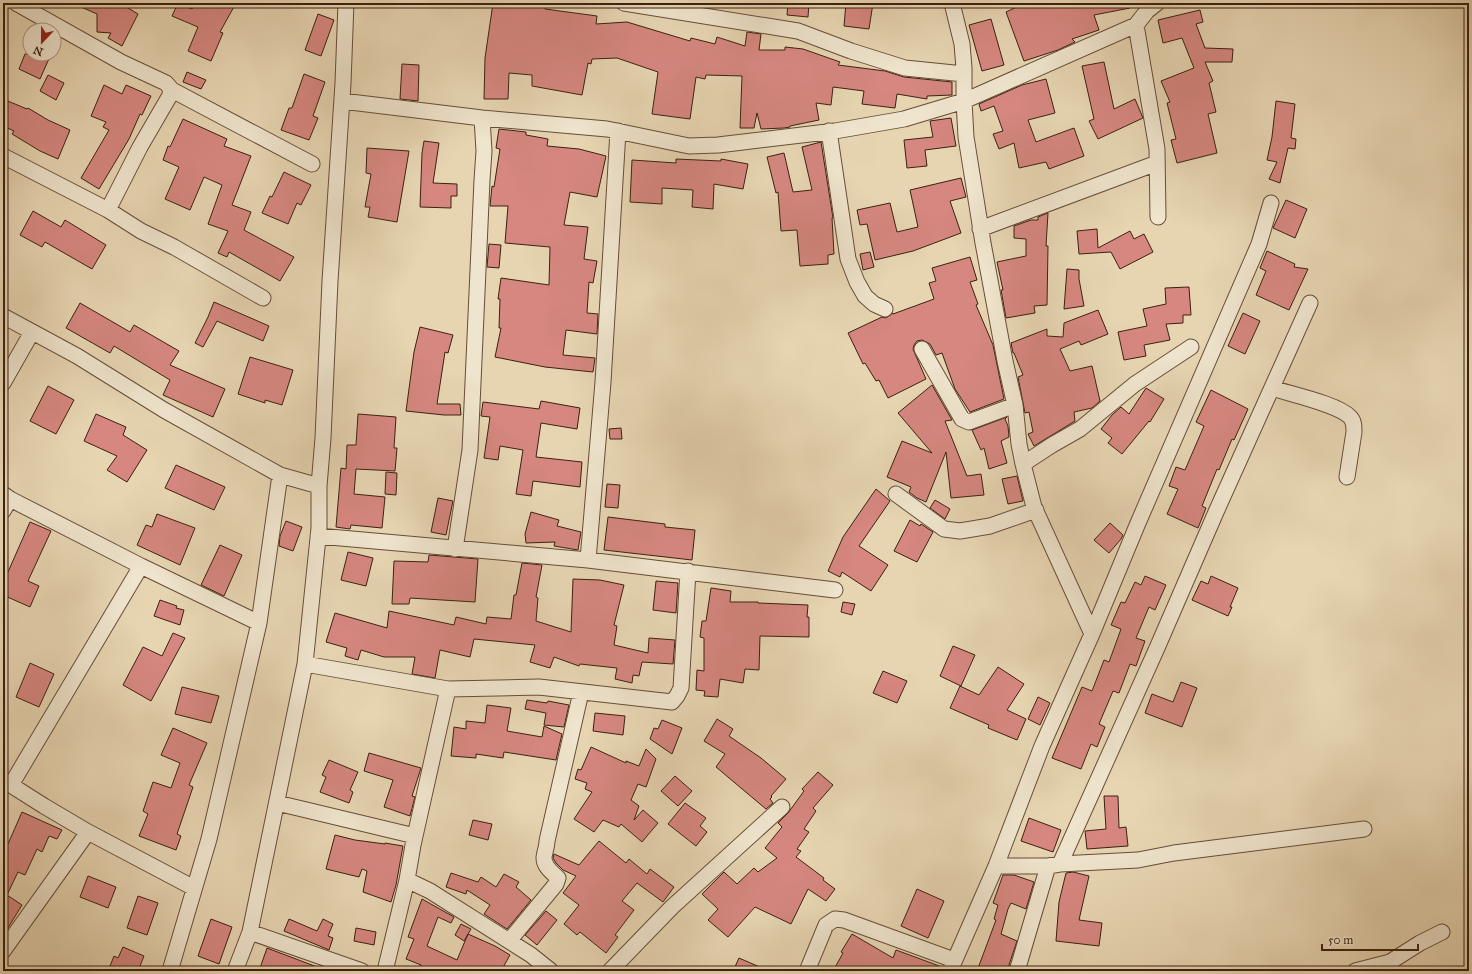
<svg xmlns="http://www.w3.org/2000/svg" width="1472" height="974" font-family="'IM FELL Great Primer',serif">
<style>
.building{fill:#d68780;stroke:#3c2010}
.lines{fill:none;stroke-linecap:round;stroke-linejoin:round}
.street-casing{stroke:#674d38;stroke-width:17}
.street{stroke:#efe4cd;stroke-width:15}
</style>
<rect width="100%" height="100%" fill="#e7d5b2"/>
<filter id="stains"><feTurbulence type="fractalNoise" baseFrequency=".005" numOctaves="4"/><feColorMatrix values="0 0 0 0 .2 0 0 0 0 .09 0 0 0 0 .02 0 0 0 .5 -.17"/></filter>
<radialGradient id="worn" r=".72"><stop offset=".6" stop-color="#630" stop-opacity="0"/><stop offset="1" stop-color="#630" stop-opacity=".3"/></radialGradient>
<!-- building -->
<path class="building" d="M72 3H120L138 14 122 46 108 38 111 33 97 32V14Z
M178 3 192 9 195 3H236L220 32 223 33 211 61 188 51 198 27 172 16Z
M493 3H524L545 5V9L597 16 596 24 627 22 690 41 691 38 715 44 717 37 745 46 747 32 761 34 759 50H785V47L803 49 840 62 838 65 885 71 904 77 952 82V95L927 96V99L897 94 895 108 862 104 864 91 833 87 831 105 816 103 819 120 790 126V127L784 128 761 129 757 113 754 128H740L742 76 706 75 705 79 696 77 690 119 652 114 658 72 617 58 592 59 591 64 588 63 582 95 532 86V75L509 73 508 99H484L485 58Z
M788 3H809L808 17 787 15Z
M846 3H873L869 29 844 26Z
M1025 3H1130V8L1094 15 1099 30 1072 39 1075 42 1058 50 1024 61 1006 12Z
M1200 10 1203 22 1196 24 1205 48 1233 49 1232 62H1205L1213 81 1209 83 1216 112 1208 114 1217 153 1177 163 1171 140 1176 139 1167 103 1170 102 1161 81 1194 68 1182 38 1163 43 1158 20Z
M318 14 334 20 321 56 305 50Z
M991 19 1004 65 982 71 969 25Z
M25 54H51L40 79 19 69Z
M1104 62 1114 109 1135 99 1143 118 1098 139 1089 121 1094 119 1082 66Z
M402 64 419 65 418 101 400 99Z
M187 72 206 80 201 89 183 82Z
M304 74 325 82 313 116 318 118 309 140 281 130 289 108H292Z
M48 75 64 83 56 100 40 91Z
M1046 79 1055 113 1028 120 1036 142 1074 128 1084 156 1049 169 1046 162 1019 168 1014 143 999 149 993 134 1003 131 994 106 981 111 979 104 1022 85Z
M104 85 122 94 126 85 151 96 142 115 140 114 129 139 99 189 81 178 109 130 103 127 106 122 91 116Z
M3 99 27 109 28 108 48 120 70 130 58 159 40 151 12 134 14 131 3 126Z
M1276 101 1295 104 1291 138 1296 139 1295 149 1288 148 1280 183 1269 179 1277 162 1267 160 1272 137Z
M951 118 956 146 925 150 927 166 907 168 904 140 933 137 930 121Z
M183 119 227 139 224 146 251 156 232 205 251 212 244 230 294 257 280 281 229 252 227 257 218 253 228 231 208 224 222 185 204 177 190 210 165 199 179 167 163 160 168 146 170 147Z
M499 129 526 132V135L548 139 547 146 579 149 606 156 597 197 570 192 564 225 588 227 584 259 597 261 593 283 589 282 587 313 598 314 597 334 566 330 563 355 595 358 593 372 545 367 495 357 501 328H499L500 299H498L501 278 549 285 550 247 505 243 508 206H490L492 186 494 187 500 149 496 148Z
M424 141 439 143 433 183 457 184V196H451V208L420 207 422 153Z
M821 142 833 218H832L834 254 828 255V264L800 266 797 230 781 231 778 192 776 193 767 157 784 153 793 192 812 190 802 147Z
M367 148 409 151 397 222 368 217 370 207H365L371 174 366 173Z
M676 159 721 161V159L748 164 743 189 714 184 713 209 692 207 693 190 662 188V204L630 202 632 160 676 163Z
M284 172 311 185 301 205 297 203 288 224 262 213 270 196 272 197Z
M961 178 966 197 950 201 961 233 913 251 875 260 867 224 860 225 857 210 890 203 897 232 918 227 910 190Z
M1286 200 1307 209 1295 238 1273 228Z
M33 211 61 227 65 220 106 245 92 269 45 242 42 247 20 235Z
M1048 213 1046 246H1048L1047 305 1034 306 1035 313 1006 318 1001 290H1003L997 262 1026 256V239L1014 238V226L1031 220H1038V217Z
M1097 229 1098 248 1130 231 1134 239 1144 234 1153 252 1120 269 1111 252 1079 254 1077 231Z
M489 244 501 245 499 268 487 267Z
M1267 251 1295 264 1294 267 1308 269 1289 310 1256 295 1266 271 1260 268Z
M870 252 874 267 863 270 860 254Z
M970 257 977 280 970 282 978 304 976 305 993 345 1004 399 970 412 955 389 942 353 936 355 930 344 922 340 917 341 914 345 913 349 926 379 888 398 879 380 876 381 865 363 863 364 848 333 882 317 886 318 893 313V314L934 299 929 283 936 281 932 268Z
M1067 269 1079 270V279L1084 306 1064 309Z
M1189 287 1191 315H1183V323L1166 324 1170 340 1144 345 1146 356 1124 360 1118 332 1147 326 1143 309 1166 304 1165 288Z
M214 302 269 326 263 341 217 321 203 347 195 343 208 317Z
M80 303 130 332 134 325 179 351 170 365 225 389 213 417 163 395 170 380 114 346 110 353 66 328Z
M1098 310 1108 334 1081 345 1079 341 1060 349 1070 371 1092 366 1100 401 1092 408 1074 412 1075 421 1034 446 1028 434 1033 432 1029 412 1025 413 1018 377 1023 375 1014 353H1013L1011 343 1047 329V336L1063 337 1064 323Z
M1243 313 1260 321 1245 354 1228 346Z
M420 327 453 335 448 353 445 352 437 404H460L461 415H444L406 411 414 352Z
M250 357 293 370 282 405 265 400V403L238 394Z
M932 385 952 420 945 421 967 476 981 474 984 495 951 498 946 452 926 502 917 498 909 492 911 487 887 477 902 441 932 453 898 413Z
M48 386 74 400 56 434 30 421Z
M1146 388 1164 399 1150 422 1149 421 1122 454 1108 443 1112 438 1101 429 1112 415 1121 407 1129 414Z
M1211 390 1248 409 1234 440 1232 439 1219 470 1217 469 1202 506 1206 508 1198 528 1167 514 1178 489 1169 486 1176 467 1185 470 1204 426 1196 422Z
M541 401 580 408 577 429 541 423 536 457 582 462 580 487 533 481 531 496 516 494 523 450 500 446 498 460 484 458 490 417 481 416 483 402 539 409Z
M96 414 126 427 123 435 147 450 127 482 107 470 117 456 84 441Z
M358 414 396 417 394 448H397L395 471 356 469 354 494 385 497 382 528 351 525 350 529 336 527 341 468 346 469 347 445H356Z
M1007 417 1005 419 1008 426 1009 437 1001 441 1007 463 989 469 984 448 981 450 972 430Z
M621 428 622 439H610L609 429Z
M176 465 225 487 214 510 165 488Z
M386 472 397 473 396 495 385 494Z
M1017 476 1023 501 1008 504 1002 479Z
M607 484 620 485 618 508 605 507Z
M876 489 890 501 859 546 888 565 871 591 842 572 840 577 828 571 843 537Z
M438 498 453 501 446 535 431 532Z
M935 500 950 509 945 519 930 508Z
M531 512 559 520 557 526 581 532 578 550 554 546 555 542 526 543 525 534Z
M157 514 195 528 180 565 137 545 146 525 152 527Z
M608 517 665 524V527L695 530 692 560 604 550Z
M910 520 920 526 921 524 933 532 917 562 894 551Z
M286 521 302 527 293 551 279 546 280 536Z
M30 522 51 531 28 581 39 586 30 607 3 595V577L5 571 8 572Z
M1110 523 1123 535 1121 539 1109 553 1094 540Z
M220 545 242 555 224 596 201 585Z
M348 552 373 558 366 586 341 580Z
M429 555 478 559 475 602 410 598 409 604H392L394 561 428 562Z
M522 563 542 565 536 597 538 598 536 621 571 632 573 579 600 580 624 585 614 625 617 626 614 645 648 653 649 638 675 640 673 664 642 662 639 676 633 675 632 683 615 679 617 668 580 664 579 666 554 657 550 668 530 662 535 645 474 639 470 657 440 650 435 678 412 674 415 657H384L361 650 358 660 345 656 347 648 326 642 335 613 387 628 389 611 454 625 456 617 486 624 487 617 511 619 514 595H516Z
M1145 576 1166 585 1155 610 1149 607 1136 638 1145 641 1136 666 1130 664 1119 693 1113 691 1099 724 1105 727 1097 747 1091 744 1081 769 1052 758 1082 687 1092 691 1104 660 1109 662 1121 629 1111 625 1121 602 1125 603 1135 582 1141 585Z
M1211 576 1238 588 1230 607H1232L1228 616 1192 600 1201 581 1208 584Z
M656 581 678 583 676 613 653 610Z
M711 588 731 591 730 602H758V603L808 605 807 617H809V637L760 636 759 670 745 669 743 683 720 679 718 697 704 696 705 691 696 690 697 670 704 671V638L700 637 702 621H706Z
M160 600 177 606 176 608 184 610 180 625 154 616Z
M843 602 855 604 852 615 841 612Z
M173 633 185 638 151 701 123 685 143 647 162 656Z
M953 646 975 655 961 686 940 676Z
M30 663 54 674 39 707 16 697Z
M998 667 1024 684 1007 710 1026 719 1017 740 988 728 989 725 950 708 960 686 979 695Z
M883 671 907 681 897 703 873 693Z
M1181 682 1197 688 1182 727 1145 713 1152 694 1173 702Z
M182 687 219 696 211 723 175 714Z
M1038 697 1050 703 1040 725 1028 719Z
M527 700 547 703 548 701 569 705 564 727 544 725 546 713 525 709Z
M487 705 511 708 507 731 542 737 544 726 562 734 556 760 504 752 503 758 476 754V758L451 756 454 727 466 729V721L485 723Z
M595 713 625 716 623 735 593 731Z
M717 719 733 729 729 736 761 758 786 779 771 796 772 797 770 799 773 803 766 809 716 767 725 754 704 741Z
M662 720 682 728 672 754 650 739 654 728 658 729Z
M173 728 207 743 189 785 193 787 177 834 181 836 176 850 139 836 148 814 143 811 153 782 171 788 180 763 161 755Z
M591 747 626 763V761L639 766 646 749 656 759 646 787 638 784 631 800 639 806 634 820 643 810 658 823 642 842 621 824 619 827 603 820 594 832 574 819 592 792 585 789 587 783 575 779 578 769 581 770Z
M369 753 421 768 412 796 415 797 410 816 384 807 393 780 364 771Z
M329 760 358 772 350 790 353 792 349 803 320 792 326 777 322 775Z
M818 772 833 785 813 808 816 811 804 829 809 832 797 849 801 851 796 857 824 878 823 880 835 889 826 901 808 889 791 924 755 907 728 937 708 920 718 909 702 894 724 872 737 884 754 868 758 872 777 858 765 848 782 827 778 823 788 813 804 791 802 789Z
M675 776 692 791 678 806 661 791Z
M1104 796H1118L1119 828 1126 827 1128 846 1087 849 1085 831 1106 829Z
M685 803 706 818 700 826 707 832 696 846 668 824Z
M22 812 62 830 57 839 49 836 42 852 37 849 25 875 18 872 7 895 22 905 3 936V841L8 844Z
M1029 818 1061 830 1053 852 1021 841Z
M473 820 492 824 488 840 469 835Z
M335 835 355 840 385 844V843L403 846 396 885 391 902 363 892 367 871 362 869 359 877 326 869Z
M599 841 626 863 629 859 647 874 650 869 674 887 663 902 637 883 622 901 634 910 615 935 618 937 606 953 580 932 577 935 564 924 579 905 563 893 576 876 563 870 556 863 553 858 554 854 579 865Z
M1073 872 1089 876 1079 920 1102 923 1099 946 1056 941 1059 902 1066 873Z
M451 873 478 882 481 877 496 887 504 874 519 882 516 887 531 900 507 929 484 914 490 905 467 890 466 894 446 887Z
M1003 875H1014L1034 882 1026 909 1011 903 1008 909 1001 934 1017 941 1007 971H977L996 920 994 919 998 905 993 903Z
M88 876 116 887 108 908 80 897Z
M917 889 944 901 928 938 901 926Z
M138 896 158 903 147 935 127 928Z
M422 899 454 917 451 923 438 917 427 946 457 960 468 934 495 946 510 955 501 971H418L421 965 406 959 414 939 408 937Z
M546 911 557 920 537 945 525 935Z
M211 919 232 927 219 964 198 956Z
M289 919 317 931 323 919 333 924 328 936 333 938 329 950 284 931Z
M461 924 471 929 464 941 455 935Z
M356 928 376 932 374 945 354 941Z
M852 934 893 958 896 950 942 967 941 971H833L843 953 841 952Z
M123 947 144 956 138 971H108L114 956 118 958Z
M267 948 325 970V971H259Z
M739 958 769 971H733Z"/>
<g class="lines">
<!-- street casing -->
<g class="street-casing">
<path id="street" d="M16 3 121 62 166 83 172 90 169 97 140 147 108 210
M624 3 798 31 851 51 905 68 964 74
M1136 25 1157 149 1158 217
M172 90 312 164
M342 101 482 118 607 129 689 146 718 145 835 131 904 119 964 101 1136 25 1147 11 1157 3
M829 131 848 259 857 282 865 296 874 304 885 309
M3 156 108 210 141 231 174 247 263 298
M980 229 1157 163
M3 316 77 356 164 410 280 475 319 486
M922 349 962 419 969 422 1015 405
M3 383 32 332
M1272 388C1290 394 1338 404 1350 417 1354 421 1354 426 1354 432L1347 477
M1023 464 1052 445 1080 429 1135 384 1191 347
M3 494 10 499 141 566 259 623
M896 494 944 529 960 531 990 526 1036 510
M3 511 10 499
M318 536 588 560 835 590
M455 549 470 450 482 180 484 151 482 118
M588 560 603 382 618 131
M1092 634 1138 523 1259 244 1271 203
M305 664 448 689 539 687 672 702 677 696 681 688 688 571
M448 689 413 845 407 880 430 891 531 955 551 971
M3 780 44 806 88 832 194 888
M11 785 141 566
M277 803 415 836
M1060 864 1157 648 1216 512 1310 303
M996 866H1048L1060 864 1138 860 1174 853 1364 829
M250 932 362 971
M509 941 556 884 558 878C552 872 544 867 544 858 544 854 547 847 547 841L581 692
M3 951 88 832
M170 971 209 839 259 623 280 475
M235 971 250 932 305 664 319 528V486L323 438 330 281 343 83 346 3
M385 971 407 880
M610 971 672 907 782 807
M807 971 826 925 835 919 844 920 954 960
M950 971 996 866 1042 746 1092 634 1034 507 1023 464 1019 444 1015 405 1005 361 983 243 966 137 964 101V68L962 44 952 3
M1017 971 1048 866
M1355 971 1390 962 1420 943 1442 932"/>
</g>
<!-- street -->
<use href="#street" class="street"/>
</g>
<!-- margin -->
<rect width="1472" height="974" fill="none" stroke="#e7d5b2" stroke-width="16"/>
<rect x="4" y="4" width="1464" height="966" fill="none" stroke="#3c2010" stroke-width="2"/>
<rect x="8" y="8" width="1456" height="958" fill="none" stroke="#3c2010"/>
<!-- north arrow -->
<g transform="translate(42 42) rotate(202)"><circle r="19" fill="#efe4cd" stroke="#a79681"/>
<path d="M0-3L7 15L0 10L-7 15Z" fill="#8f2418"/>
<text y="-6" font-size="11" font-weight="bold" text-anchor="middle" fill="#3c2010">N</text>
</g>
<!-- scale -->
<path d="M1322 944v6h96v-6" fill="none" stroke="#3c2010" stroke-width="2"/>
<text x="1328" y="944" font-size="12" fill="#3c2010" stroke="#efe4cd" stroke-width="3" paint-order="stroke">50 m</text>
<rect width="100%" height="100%" filter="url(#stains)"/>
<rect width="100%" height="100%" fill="url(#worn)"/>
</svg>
